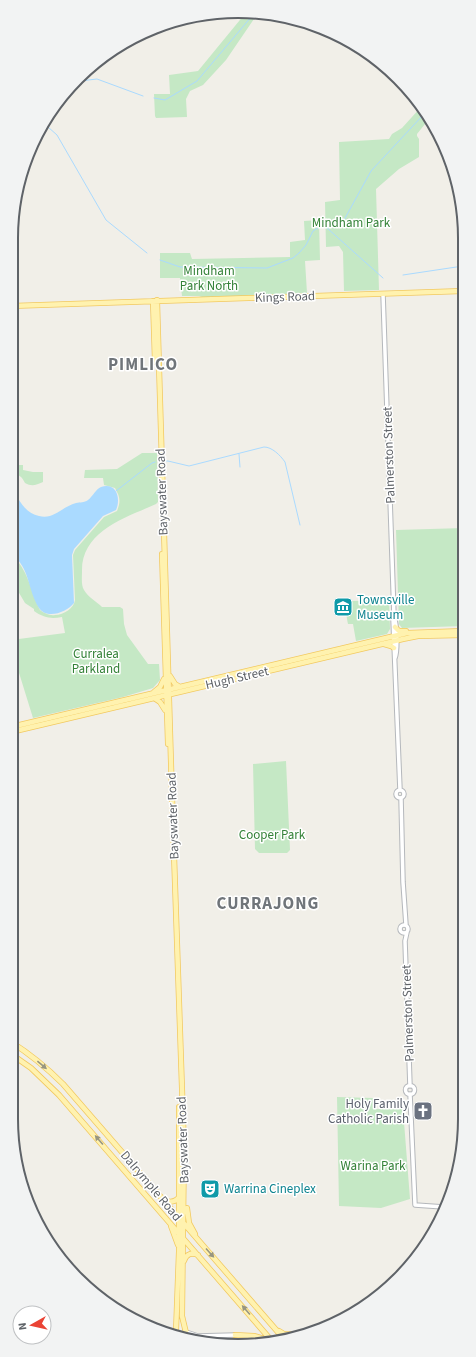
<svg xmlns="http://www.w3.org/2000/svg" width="476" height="1357" font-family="'Source Sans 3',sans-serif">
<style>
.green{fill:#c5e8c5}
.water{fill:#aadaff}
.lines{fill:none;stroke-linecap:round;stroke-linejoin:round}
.stream{stroke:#aadaff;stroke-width:1}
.minor-casing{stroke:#b5b8bc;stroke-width:5.5}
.major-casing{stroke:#f2c960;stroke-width:6}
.minor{stroke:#fff;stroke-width:3.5}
.major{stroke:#fff2af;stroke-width:4.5}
.oneway{fill:#979581}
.labels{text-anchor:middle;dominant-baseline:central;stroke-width:3;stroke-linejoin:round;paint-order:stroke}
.park-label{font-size:13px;fill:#348238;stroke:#fff}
.street-label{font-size:13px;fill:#5f6368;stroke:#fff}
.culture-label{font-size:13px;fill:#0d838f;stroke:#fff;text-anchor:start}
.worship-label{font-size:13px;fill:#5b616d;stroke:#fff;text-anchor:end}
.district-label{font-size:17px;font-weight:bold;letter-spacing:1px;fill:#70757a;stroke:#fff}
.rim{fill:none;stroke:#5f6368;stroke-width:2}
</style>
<rect width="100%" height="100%" fill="#f1efe8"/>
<!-- green -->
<path class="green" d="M244 15 256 16 226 60 203 85 190 91 186 99 187 117 156 118 155 116 154 94H170L169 75 198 71Z
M421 107 429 119 417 134V136L419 139V157L399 169 376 189 379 290 344 291 343 252 339 246 326 247 325 202 340 200 339 142 389 139 392 134 402 128Z
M319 220 320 260 305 261 307 293 205 298 199 296H182L180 278H160V253H190L192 259 290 257V242L305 240 304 221Z
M142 453H157L158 502 156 504C125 518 81 531 82 572 82 578 81 585 84 590 88 597 97 602 102 607H120L123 609 124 624 127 635 148 664H159L160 680 153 688 123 697 33 718 11 647V640L65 633 62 617C51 619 44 618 34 611V609L25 603 15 586 14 571 11 566V555C28 568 31 592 40 610 44 613 50 616 55 615 64 615 74 608 75 600L73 555 75 550 104 517 117 511C121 501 120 497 115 488L104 485 103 478H84L85 470 117 469Z
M11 454V459L15 465H23V470L33 472H43V482C36 485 32 487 25 483 22 477 20 475 14 474L11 477Z
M464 528V626L402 628 399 624 396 530Z
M389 600 390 629 387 634 356 641 353 624H348C346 614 345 610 352 601Z
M286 761 290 850 287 853H259L255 849 253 764Z
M337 1097 373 1098 375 1109H403L410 1199 381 1208 339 1206Z"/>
<!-- water -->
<path class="water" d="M11 486C18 498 24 513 39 516 54 520 63 506 76 503 80 502 84 503 88 500 93 496 96 489 101 487 117 482 121 499 116 510L103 516 74 549 72 555 74 603C67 612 47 620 39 608 27 589 31 569 11 553Z"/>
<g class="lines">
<!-- stream -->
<path class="stream" d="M80 81 97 79 143 96
M154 98 165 100 197 81 252 16
M45 126 48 127 57 135 106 220 147 253
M327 228 337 225 344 220 371 171 425 113
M327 228 383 278
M160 260 180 267 267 268 293 258 299 253 306 245 313 231 318 228
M403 275 463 266
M239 454 240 467
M165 461H168L189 466 264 447C272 447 280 455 285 462L300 525
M116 491 152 463 155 462"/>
<!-- minor casing -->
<g class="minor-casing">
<path id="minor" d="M383 294 394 616C397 624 398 650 395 658
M393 619 400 790
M396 794a4 4 0 1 1 8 0a4 4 0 1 1-8 0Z
M401 798 403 882 406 925
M400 929a4 4 0 1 1 8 0a4 4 0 1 1-8 0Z
M407 932 405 941 410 1086
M405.5 1090a4.5 4.5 0 1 1 9 0a4.5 4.5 0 1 1-9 0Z
M410 1094 415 1205 444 1207
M186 1332 198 1336 235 1335
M190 1338 197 1336"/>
</g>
<!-- major casing -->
<g class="major-casing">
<path id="major" d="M157 300 172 796 184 1147 182 1316 187 1337
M153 301 155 362
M11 306 463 291
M162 554 168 744
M395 627 399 631H406
M384 644 391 646 394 648
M170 676 175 684 180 687
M154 692 160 687 164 679
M154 698 160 702 165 710
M11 727 407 633 464 631
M11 732 403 639 418 636 464 635
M11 1042C30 1054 47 1068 63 1084L284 1339
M11 1054 31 1068 59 1095 271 1340
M164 1200C170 1203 176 1202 180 1196
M187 1208 189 1223 195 1234
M171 1226 178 1245
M184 1261C186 1254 192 1252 198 1255
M176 1331 179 1251V1107
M279 1331 284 1334 300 1335
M235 1335 254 1336 268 1340"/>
</g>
<!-- minor -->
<use href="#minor" class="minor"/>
<!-- major -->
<use href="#major" class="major"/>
</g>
<!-- one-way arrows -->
<defs><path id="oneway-solid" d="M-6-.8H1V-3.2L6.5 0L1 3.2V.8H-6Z"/></defs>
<g class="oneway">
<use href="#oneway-solid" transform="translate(42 1065) rotate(40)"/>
<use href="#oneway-solid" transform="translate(99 1140) rotate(-131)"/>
<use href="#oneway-solid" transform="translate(210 1253) rotate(48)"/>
<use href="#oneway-solid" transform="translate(246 1310) rotate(-131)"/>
</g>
<!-- icons -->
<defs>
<g id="museum-square" transform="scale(1)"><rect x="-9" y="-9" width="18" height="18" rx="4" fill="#0f9aa8" stroke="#fff"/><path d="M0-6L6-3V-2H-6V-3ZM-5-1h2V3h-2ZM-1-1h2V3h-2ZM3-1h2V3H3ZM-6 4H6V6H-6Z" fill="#fff"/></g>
<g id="church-square" transform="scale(1)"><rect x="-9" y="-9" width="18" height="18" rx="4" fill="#6b7280" stroke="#fff"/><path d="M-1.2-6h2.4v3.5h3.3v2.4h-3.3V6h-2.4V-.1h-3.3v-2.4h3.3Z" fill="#fff"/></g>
<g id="theatre-square" transform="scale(1)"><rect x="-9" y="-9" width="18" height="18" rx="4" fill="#0f9aa8" stroke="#fff"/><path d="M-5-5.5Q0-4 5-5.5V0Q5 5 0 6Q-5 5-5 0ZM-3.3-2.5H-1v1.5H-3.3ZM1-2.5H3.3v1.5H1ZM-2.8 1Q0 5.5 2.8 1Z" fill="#fff"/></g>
</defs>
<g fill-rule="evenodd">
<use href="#museum-square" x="343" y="607"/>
<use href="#church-square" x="423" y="1111"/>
<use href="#theatre-square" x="210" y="1189"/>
</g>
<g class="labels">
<!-- park labels -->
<g class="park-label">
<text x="351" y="223">Mindham Park</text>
<text x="209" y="271">Mindham<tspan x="209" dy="15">Park North</tspan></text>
<text x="96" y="654">Curralea<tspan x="96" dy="15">Parkland</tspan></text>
<text x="272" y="835">Cooper Park</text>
<text x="373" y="1166">Warina Park</text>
</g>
<!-- street labels -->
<g class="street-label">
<text transform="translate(285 297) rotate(-2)">Kings Road</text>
<text transform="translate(389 455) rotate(-92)">Palmerston Street</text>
<text transform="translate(162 492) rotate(-92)">Bayswater Road</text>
<text transform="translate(237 678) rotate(-13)">Hugh Street</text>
<text transform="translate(173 816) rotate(-92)">Bayswater Road</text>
<text transform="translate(408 1013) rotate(-92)">Palmerston Street</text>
<text transform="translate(183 1140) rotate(-92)">Bayswater Road</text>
<text transform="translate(151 1186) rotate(50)">Dalrymple Road</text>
</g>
<!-- culture labels -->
<g class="culture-label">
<text x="357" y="600">Townsville<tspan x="357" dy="15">Museum</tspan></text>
<text x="224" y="1189">Warrina Cineplex</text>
</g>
<!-- worship labels -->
<g class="worship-label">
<text x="409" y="1104">Holy Family<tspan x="409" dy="15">Catholic Parish</tspan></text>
</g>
<!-- district labels -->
<g class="district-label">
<text x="143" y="365">PIMLICO</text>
<text x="268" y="904">CURRAJONG</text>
</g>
</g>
<!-- crop -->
<path d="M0 0H476V1357H0ZM238 18H238A220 220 0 0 1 458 238V1119A220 220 0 0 1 238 1339H238A220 220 0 0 1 18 1119V238A220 220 0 0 1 238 18Z" fill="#f2f3f3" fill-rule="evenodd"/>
<path class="rim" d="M238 18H238A220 220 0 0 1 458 238V1119A220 220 0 0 1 238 1339H238A220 220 0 0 1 18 1119V238A220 220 0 0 1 238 18Z"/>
<!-- north arrow -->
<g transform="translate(32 1325) rotate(262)"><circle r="19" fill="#ffffff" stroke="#bfc1c3"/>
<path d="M0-3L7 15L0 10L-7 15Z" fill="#ea4335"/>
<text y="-6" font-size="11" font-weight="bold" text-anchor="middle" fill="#5f6368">N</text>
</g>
</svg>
